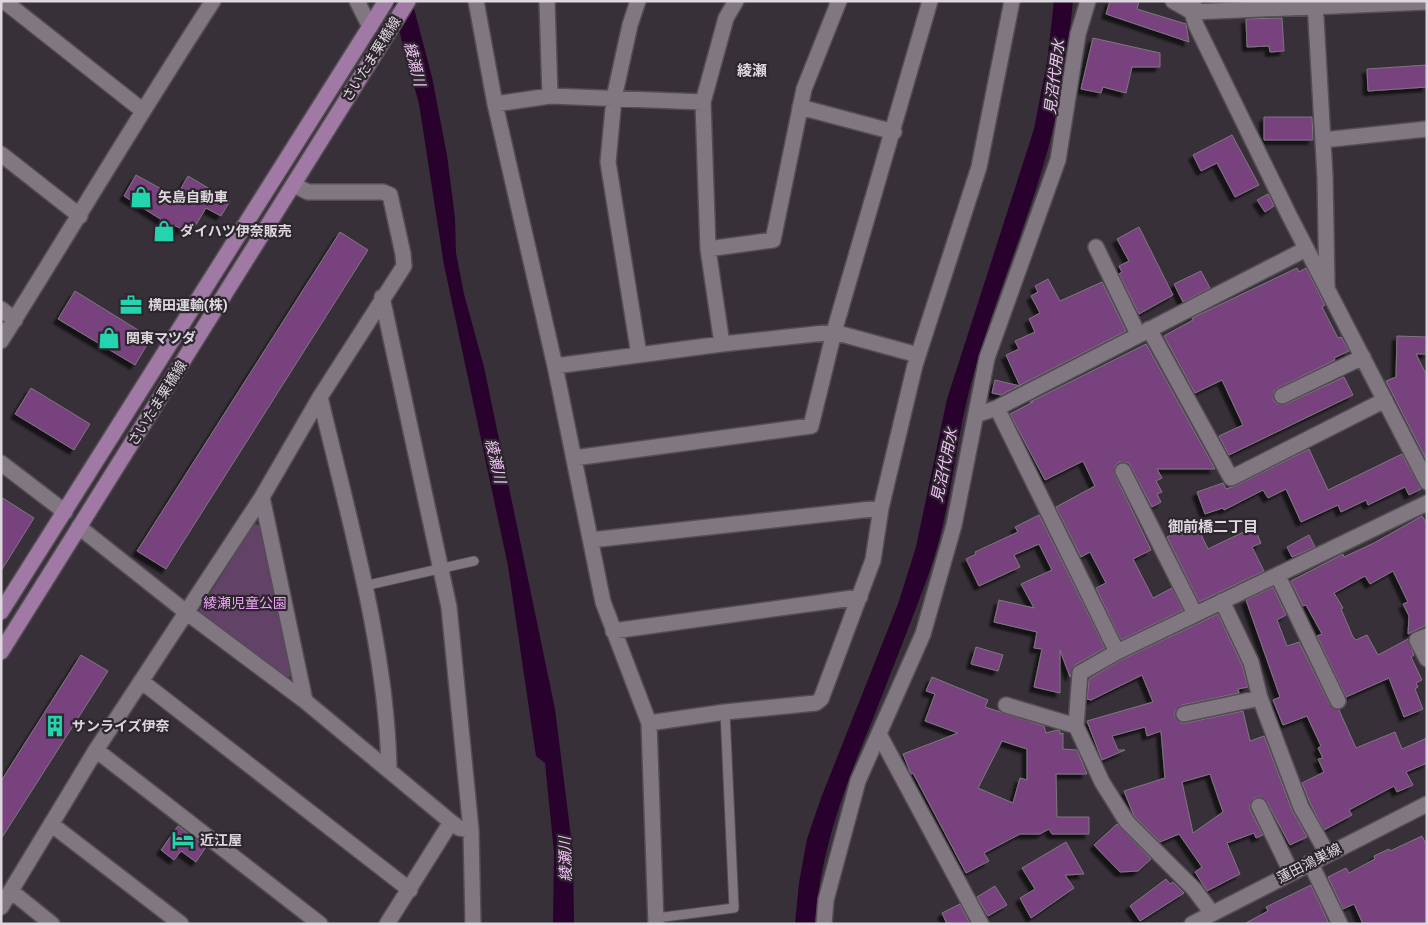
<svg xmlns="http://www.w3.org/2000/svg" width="1428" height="925" font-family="'IBM Plex Sans','Noto Sans JP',sans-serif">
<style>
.green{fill:#634267}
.water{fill:#28022d}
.building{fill:#77437d;stroke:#7f7780;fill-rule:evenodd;filter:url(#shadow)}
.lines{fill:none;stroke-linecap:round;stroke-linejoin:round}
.lane-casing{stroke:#544e54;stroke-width:11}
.street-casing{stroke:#544e54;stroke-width:18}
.secondary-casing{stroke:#544e54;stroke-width:18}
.primary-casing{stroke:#544e54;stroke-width:18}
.lane{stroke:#807781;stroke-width:9}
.street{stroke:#807781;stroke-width:15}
.secondary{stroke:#807781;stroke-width:15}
.primary{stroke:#a079a4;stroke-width:15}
.labels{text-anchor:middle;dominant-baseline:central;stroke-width:4.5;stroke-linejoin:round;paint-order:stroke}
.street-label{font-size:14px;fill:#ddd8dd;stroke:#2d262e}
.poi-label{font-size:14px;font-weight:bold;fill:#ddd8dd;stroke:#2d262e;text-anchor:start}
.park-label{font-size:14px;fill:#eca1f5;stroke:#2d262e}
.water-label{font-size:15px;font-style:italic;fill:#f2c4f7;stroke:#2d262e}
.neighbourhood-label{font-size:15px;font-weight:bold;fill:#ddd8dd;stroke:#2d262e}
</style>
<defs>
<filter id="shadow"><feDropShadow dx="-4.5" dy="4.5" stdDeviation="1" flood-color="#0009"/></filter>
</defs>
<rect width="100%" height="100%" fill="#373038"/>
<!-- green -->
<path class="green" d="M254 524 263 526 297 675 285 678 199 611Z"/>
<!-- water -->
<path class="water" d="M391 1H412L432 77 447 155 455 218 456 253 464 294 484 367 555 709 573 853 574 924H553L554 852 545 763 536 756 508 566 444 265 419 104Z
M1054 1H1073C1068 51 1061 100 1048 149 1027 225 995 298 974 373 954 440 952 511 928 576 911 623 892 669 874 716 845 786 821 847 815 924H795L799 883 807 839 821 798 898 604 916 547 947 399 1034 129 1047 62Z"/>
<!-- building -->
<path class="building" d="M1110 1H1139L1137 9 1186 24 1189 42 1106 14Z
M1282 18 1284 51 1270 52 1269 46 1247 47 1246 19Z
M1093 38 1160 53V67H1132L1126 93 1103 87 1101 93 1081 89Z
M1427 65V87L1368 91 1367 69Z
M1264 117H1312L1313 140H1264Z
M1232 135 1259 185 1235 197 1217 163 1201 171 1193 155Z
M136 175 176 197 188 176 230 201 221 216 206 208 194 228 186 224 183 230 174 225 173 227 124 196Z
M1268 194 1274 206 1265 212 1257 200Z
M1139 227 1173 295 1139 314 1119 274 1122 272 1119 266 1129 261 1117 239Z
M340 232 368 250 166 569 137 551Z
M1297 268 1299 272 1306 268 1325 305 1322 307 1338 338 1341 337 1349 351 1334 358 1335 360 1278 388 1274 391 1273 400 1277 404H1286L1344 377 1353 395 1229 455 1219 436 1243 425 1222 380 1195 393 1164 336 1193 320 1192 318Z
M1201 271 1210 288 1183 302 1174 284Z
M1048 279 1060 301 1102 282 1126 331 1001 395 992 393 995 380 1020 386 1006 355 1019 349 1015 341 1035 332 1029 319 1040 313 1031 296 1038 292 1035 286Z
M75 291 151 338 135 365 58 319Z
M1397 336 1427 337V354H1416L1427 376V461L1386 381 1396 377Z
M1146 344 1215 469H1157L1162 478 1156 481 1162 492 1157 494 1161 502 1152 507 1129 463 1119 462 1115 466V475L1151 550 1133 559 1153 598 1172 588 1183 610 1121 640 1096 588 1106 583 1090 552 1081 557 1056 507 1095 486 1083 461 1045 480 1010 414 1033 402H1030Z
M31 388 90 424 74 450 15 414Z
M1309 449 1328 490 1402 454 1421 489 1409 495 1405 487 1368 505 1366 500 1341 512 1338 505 1301 522 1286 489 1268 498 1263 490 1224 510 1223 508 1205 514 1197 492 1223 483 1226 489 1235 486Z
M1 497 34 518 1 571Z
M1039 515 1105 648 1075 665 1070 677 1060 650V693L1034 687 1042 649 1034 648 1037 632 994 622 999 600 1034 608 1021 584 1052 570 1039 544 1014 555 1020 567 979 586 966 559 976 554 975 552 1018 532 1015 527Z
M1422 516 1427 524V625L1408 634 1409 616 1403 604 1408 602 1393 571 1370 584 1365 576 1334 593 1343 608 1341 609 1353 637 1356 640 1367 635 1378 655 1408 639 1414 655 1411 657 1422 680 1416 683 1418 687 1415 689 1423 709 1404 717 1389 678 1346 697 1317 636 1322 634 1306 605 1303 606 1291 581 1343 554 1344 557 1374 543Z
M1254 527 1261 543 1252 547 1264 571 1199 602 1167 537 1181 530 1183 535 1198 528 1208 549Z
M1309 535 1315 547 1292 557 1287 547Z
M1273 587 1286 615 1277 620 1287 646 1299 642 1330 705 1339 710 1356 748 1395 732 1402 749 1427 738V763L1406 772 1413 785 1397 792 1394 786 1349 810 1352 815 1324 830 1310 803 1302 783 1324 772 1318 759 1323 758 1318 748 1321 746 1307 716 1283 725 1273 700 1280 697 1246 600Z
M1218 614 1242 665 1248 687 1238 689 1239 693 1182 705 1175 711V716L1181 723H1186L1243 711 1250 741 1264 736 1292 810 1307 837 1290 845 1267 802 1260 797 1254 798 1250 805V810L1263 835 1256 838 1254 833 1227 843 1240 874 1207 891 1195 872 1202 867 1179 834 1160 842 1134 816 1124 791 1165 778 1161 731 1147 736 1145 727 1112 736 1118 750H1125L1102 760 1087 721 1153 702 1142 675 1091 700 1087 699 1089 679 1121 660ZM1210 774 1223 812 1193 833 1182 782Z
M976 647 1003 655 998 671 971 664Z
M81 655 108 671 1 839V781Z
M932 677 988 700 985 707 1044 726 1046 733 1057 730 1060 731V734L1063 733V749L1077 750 1087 774H1056L1057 817H1089V834H1052L1049 829 1040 834H1020L984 853 989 861 966 873 913 773 911 774 903 754 958 733 925 721 935 694 926 691ZM1002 741 1027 749V780L1020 778 1013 803 978 788Z
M1117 824 1151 859 1138 871 1120 872 1094 845Z
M178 826 206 847 196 862 181 851 174 860 161 850Z
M1422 836 1427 846V924H1363L1354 904 1343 909 1328 877 1346 868 1349 873 1375 859 1374 856 1389 849 1390 851Z
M1066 842 1084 874 1065 875 1074 888 1031 918 1020 898 1035 889 1022 868Z
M1166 879 1170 884 1173 882 1184 893 1140 921 1130 906Z
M1311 885 1329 924H1244L1268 911 1266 907Z
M995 886 1007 905 988 916 977 897Z
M960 904 970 924H947L942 913Z"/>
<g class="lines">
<!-- lane casing -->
<g class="lane-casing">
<path id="lane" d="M364 586 474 561
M656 918 734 908 725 712"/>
</g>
<!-- street casing -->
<g class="street-casing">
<path id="street" d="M4 1 142 110
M357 1 370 27
M476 1 495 104 555 366 603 602 649 723 656 924
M547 1 550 96
M638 1 630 25 614 98 608 162 639 355
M1194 1 1192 12 1196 25 1290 217 1427 482
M1315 1 1325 177 1327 287
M1192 12 1427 2
M495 104 550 96 703 102
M800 107 894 132
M1323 140 1427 129
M1 154 80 216
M1096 247 1138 334
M708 249 773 240 804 89 839 1
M382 297 449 607 471 830 473 924
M1 309 15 320
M1149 329 1231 478 1385 400
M1 341C72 228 140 113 213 1
M722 344 708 249 703 102 726 18 736 1
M555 366 722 344 834 332 918 355
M1282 396 1363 357
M320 397C348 516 387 648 389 770
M997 408 1117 652
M976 415 997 408 1306 249
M574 458 811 426 834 332 930 1
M1123 471 1195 614
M262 497 305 701
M591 540 881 508
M1278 576 1338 701
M1222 601 1251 662 1260 698 1301 807 1327 853
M186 612 305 701 451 822 459 828 471 830
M613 631 860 597
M1427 636 1417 640 1427 659
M141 681 410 890
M1006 705 1076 726
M1184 714 1260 698
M649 723 725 712 816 703 821 699 873 560 881 508 915 365 979 167 1012 1
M879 734 981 924
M96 750 320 924
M1259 806 1291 872
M51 824 181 924
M1310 862 1340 924
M11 891 52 924
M1 907 96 750 262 497 320 397 404 266 403 254 390 195 383 192H308L294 185
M1212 913 1194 889 1127 822 1102 782 1076 726 1080 673 1117 652 1427 503
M387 924 451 822
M824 924 826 900 858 781 923 634 954 525 987 358 1058 160 1078 34 1088 1"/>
</g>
<!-- secondary casing -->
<g class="secondary-casing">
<path id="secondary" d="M1173 1 1192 12
M1 463 65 512
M79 527 186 612
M1192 924 1427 804"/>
</g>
<!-- primary casing -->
<g class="primary-casing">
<path id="primary" d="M1 612 386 1
M1 652 408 1"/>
</g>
<!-- lane -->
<use href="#lane" class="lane"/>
<!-- street -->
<use href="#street" class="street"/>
<!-- secondary -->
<use href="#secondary" class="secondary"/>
<!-- primary -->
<use href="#primary" class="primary"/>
</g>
<!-- icons -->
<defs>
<g id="shop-bare" transform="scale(1.725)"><path d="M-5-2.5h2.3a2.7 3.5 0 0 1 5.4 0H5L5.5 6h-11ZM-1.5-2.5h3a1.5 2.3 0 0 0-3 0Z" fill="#23d5af" stroke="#2d262e" stroke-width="2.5" paint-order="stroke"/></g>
<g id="office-bare" transform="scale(1.725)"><path d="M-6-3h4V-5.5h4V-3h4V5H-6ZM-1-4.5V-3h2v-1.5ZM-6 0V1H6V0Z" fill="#23d5af" stroke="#2d262e" stroke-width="2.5" paint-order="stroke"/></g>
<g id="building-bare" transform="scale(1.725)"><path d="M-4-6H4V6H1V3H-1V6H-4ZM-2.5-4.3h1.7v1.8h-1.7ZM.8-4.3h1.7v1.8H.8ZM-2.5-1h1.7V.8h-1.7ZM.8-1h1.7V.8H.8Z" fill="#23d5af" stroke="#2d262e" stroke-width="2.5" paint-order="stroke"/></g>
<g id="hotel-bare" transform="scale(1.725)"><path d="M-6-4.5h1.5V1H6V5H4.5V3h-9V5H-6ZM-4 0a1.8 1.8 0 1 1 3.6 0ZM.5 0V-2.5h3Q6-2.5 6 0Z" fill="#23d5af" stroke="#2d262e" stroke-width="2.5" paint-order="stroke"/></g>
</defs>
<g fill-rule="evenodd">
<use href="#shop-bare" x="141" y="197"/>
<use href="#shop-bare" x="164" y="231"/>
<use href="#office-bare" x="131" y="305"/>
<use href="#shop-bare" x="109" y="338"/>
<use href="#building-bare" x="55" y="726"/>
<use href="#hotel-bare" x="183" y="840"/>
</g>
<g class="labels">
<!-- street labels -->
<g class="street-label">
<text transform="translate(371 59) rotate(-58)">さいたま栗橋線</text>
<text transform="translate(157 403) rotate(-58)">さいたま栗橋線</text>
<text transform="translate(1309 863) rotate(-27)">蓮田鴻巣線</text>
</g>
<!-- poi labels -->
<g class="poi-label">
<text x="158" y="197">矢島自動車</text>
<text x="180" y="231">ダイハツ伊奈販売</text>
<text x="148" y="305">横田運輸(株)</text>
<text x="126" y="338">関東マツダ</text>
<text x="72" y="726">サンライズ伊奈</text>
<text x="200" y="840">近江屋</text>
</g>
<!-- park labels -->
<g class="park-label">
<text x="245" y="603">綾瀬児童公園</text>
</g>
<!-- water labels -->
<g class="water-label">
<text transform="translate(415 64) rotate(76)">綾瀬川</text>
<text transform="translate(1054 77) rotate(-83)">見沼代用水</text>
<text transform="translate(496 461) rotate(77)">綾瀬川</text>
<text transform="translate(944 465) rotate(-78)">見沼代用水</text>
<text transform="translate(565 859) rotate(-91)">綾瀬川</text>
</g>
<!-- neighbourhood labels -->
<g class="neighbourhood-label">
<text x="752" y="70">綾瀬</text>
<text x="1213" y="526">御前橋二丁目</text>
</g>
</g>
<!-- border -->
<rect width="1428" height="925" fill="none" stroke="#ddd8dd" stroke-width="5"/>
</svg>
